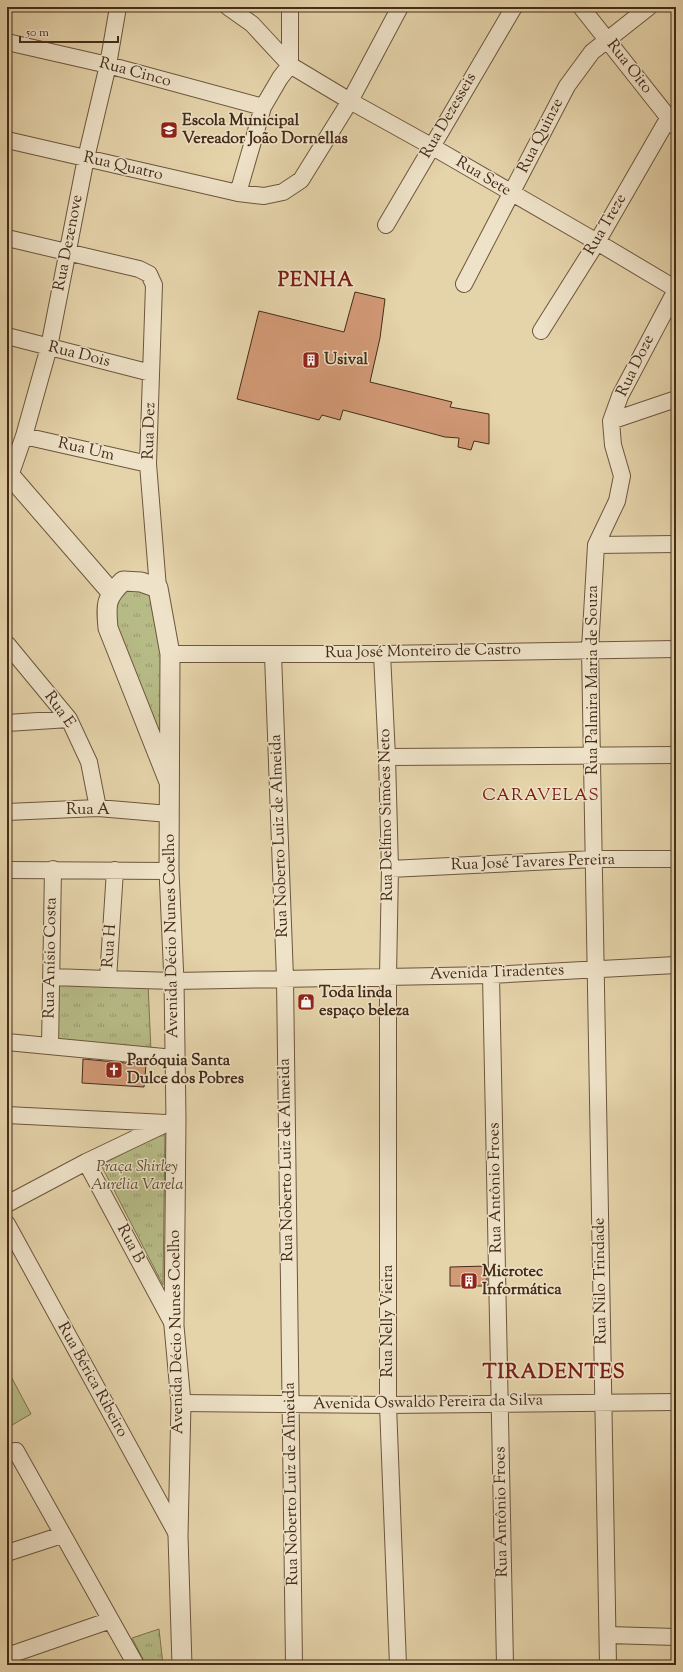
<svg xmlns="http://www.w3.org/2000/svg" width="683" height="1672" font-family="'Sorts Mill Goudy',serif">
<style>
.grass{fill:url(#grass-tufts);stroke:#7e7450}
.pitch{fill:#b7bc87;stroke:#7e7450}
.building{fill:#d29976;stroke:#452c19}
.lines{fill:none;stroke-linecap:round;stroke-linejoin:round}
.minor-casing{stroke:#6d563d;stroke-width:18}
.tertiary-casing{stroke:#6d563d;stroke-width:21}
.minor{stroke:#eee2c8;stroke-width:16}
.tertiary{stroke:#eee2c8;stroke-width:19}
.labels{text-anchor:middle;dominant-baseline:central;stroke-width:3;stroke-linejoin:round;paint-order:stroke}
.street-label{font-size:16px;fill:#452c19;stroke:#eee2c8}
.poi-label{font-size:16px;font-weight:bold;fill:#452c19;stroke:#eee2c8;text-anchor:start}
.park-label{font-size:16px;font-style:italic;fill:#5c492f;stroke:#eee2c8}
.neighbourhood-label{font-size:17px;letter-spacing:1px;fill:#7a1f14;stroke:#eee2c8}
.district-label{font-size:20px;font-weight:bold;letter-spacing:1px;fill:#7a1f14;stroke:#eee2c8}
</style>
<defs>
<pattern id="grass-tufts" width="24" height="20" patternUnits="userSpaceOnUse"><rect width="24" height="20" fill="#b7bc87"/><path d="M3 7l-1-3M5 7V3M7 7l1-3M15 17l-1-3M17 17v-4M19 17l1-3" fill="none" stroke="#97996e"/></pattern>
</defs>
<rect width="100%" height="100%" fill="#e5d3aa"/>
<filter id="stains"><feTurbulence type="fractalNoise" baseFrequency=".005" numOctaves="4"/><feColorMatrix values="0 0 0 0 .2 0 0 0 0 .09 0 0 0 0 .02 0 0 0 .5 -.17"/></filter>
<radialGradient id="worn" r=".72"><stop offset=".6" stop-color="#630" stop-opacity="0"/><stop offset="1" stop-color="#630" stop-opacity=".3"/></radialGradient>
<!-- grass -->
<path class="grass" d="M132 588H143L160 606 162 745 116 625C116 607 115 597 132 588Z
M57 981 148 983 151 1051 53 1042Z
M165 1131 163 1285 101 1165Z
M159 1629 163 1665H146L132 1638Z"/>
<!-- pitch -->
<path class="pitch" d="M7 1369 31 1414 7 1428Z"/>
<!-- building -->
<path class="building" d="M355 292 385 299 380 338 370 382 452 402 450 407 489 414V444L474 441 471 450 458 447 459 438 445 437 343 410 340 420 322 415 319 420 237 399 259 311 344 332Z
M83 1059 146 1065 144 1087 82 1083Z
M487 1266V1286H450V1267Z"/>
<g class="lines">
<!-- minor casing -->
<g class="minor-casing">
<path id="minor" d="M228 7 252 24 290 65 350 101 431 146 597 242 676 289
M581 7 676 127
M7 42 108 65 263 107
M7 140 238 193 264 196 283 192 301 180 350 101 400 7
M238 193 263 107 280 78 290 65V7
M386 225 514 7
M7 238 139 269 149 274 154 285 148 464 158 588
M464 284 567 86 592 52 649 7
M541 331 597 242 669 117
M7 336 151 373
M611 421 676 399
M24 436 148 464
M10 476 24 436 49 347 86 158 108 65 118 7
M596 545 676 544
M7 644 69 719 89 762 98 808
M170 654H382L676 649
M382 654 387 757 390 869 388 976V1405L398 1665
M273 655 285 978 294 1665
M7 723 69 719
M387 757 676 755
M7 812 98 808 169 814
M390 869 594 859H676
M7 870 169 871
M115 870 108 979 174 981 491 975 676 965
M491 975 505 1665
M52 977 108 979
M7 1042 174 1058
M50 1046 53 869
M7 1115 166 1123
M86 1162 174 1326
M7 1204 86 1162 176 1119
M7 1224 178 1536
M181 1403 388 1405 676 1402
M7 1452 16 1451 136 1665
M7 1553 62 1535
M608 1635 676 1637
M7 1656 111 1620
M608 1665 590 649 596 545 617 501 622 476 613 445 611 421 620 396 676 290"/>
</g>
<!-- tertiary casing -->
<g class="tertiary-casing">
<path id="tertiary" d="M7 472 111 592
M169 782 108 628C106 605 105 598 123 581L141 582 158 588 170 654 169 871 174 981 176 1119 174 1326 181 1403 178 1536 182 1665"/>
</g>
<!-- minor -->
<use href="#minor" class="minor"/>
<!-- tertiary -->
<use href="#tertiary" class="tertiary"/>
</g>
<!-- icons -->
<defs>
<g id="school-square" transform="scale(0.9)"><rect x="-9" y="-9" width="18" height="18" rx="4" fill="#8f2418" stroke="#eee2c8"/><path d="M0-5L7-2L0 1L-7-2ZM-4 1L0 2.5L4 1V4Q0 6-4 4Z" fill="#fff"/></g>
<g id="building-square" transform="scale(0.9)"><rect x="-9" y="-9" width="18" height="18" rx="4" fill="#8f2418" stroke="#eee2c8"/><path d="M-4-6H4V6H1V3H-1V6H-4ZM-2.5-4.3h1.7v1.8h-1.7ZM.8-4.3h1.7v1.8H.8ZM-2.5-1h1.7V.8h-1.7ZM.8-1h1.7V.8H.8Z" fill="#fff"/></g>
<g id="shop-square" transform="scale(0.9)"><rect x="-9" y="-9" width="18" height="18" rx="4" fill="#8f2418" stroke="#eee2c8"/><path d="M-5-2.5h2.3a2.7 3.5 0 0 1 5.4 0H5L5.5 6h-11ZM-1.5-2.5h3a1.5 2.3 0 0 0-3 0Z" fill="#fff"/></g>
<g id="church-square" transform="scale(0.9)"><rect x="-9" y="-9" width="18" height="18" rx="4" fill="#8f2418" stroke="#eee2c8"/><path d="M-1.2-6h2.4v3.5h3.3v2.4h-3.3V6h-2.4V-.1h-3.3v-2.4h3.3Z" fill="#fff"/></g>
</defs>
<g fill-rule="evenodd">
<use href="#school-square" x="169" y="130"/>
<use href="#building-square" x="311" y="360"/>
<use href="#shop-square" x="306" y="1002"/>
<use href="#church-square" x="114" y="1070"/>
<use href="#building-square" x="469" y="1281"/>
</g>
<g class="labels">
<!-- street labels -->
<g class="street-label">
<text transform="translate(629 67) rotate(52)">Rua Oito</text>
<text transform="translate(135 73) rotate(15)">Rua Cinco</text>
<text transform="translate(449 116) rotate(-60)">Rua Dezesseis</text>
<text transform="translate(541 136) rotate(-63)">Rua Quinze</text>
<text transform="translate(123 167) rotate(13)">Rua Quatro</text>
<text transform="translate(483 177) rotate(31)">Rua Sete</text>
<text transform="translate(606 225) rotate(-60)">Rua Treze</text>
<text transform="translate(69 243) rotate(-79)">Rua Dezenove</text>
<text transform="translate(79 355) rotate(14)">Rua Dois</text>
<text transform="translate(636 366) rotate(-64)">Rua Doze</text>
<text transform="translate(150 431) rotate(-88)">Rua Dez</text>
<text transform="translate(86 450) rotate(13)">Rua Um</text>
<text transform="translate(423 652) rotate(-1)">Rua José Monteiro de Castro</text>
<text transform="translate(593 680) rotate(-90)">Rua Palmira Maria de Souza</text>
<text transform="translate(59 710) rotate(54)">Rua E</text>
<text x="88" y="810">Rua A</text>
<text transform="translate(387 815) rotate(-91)">Rua Delfino Simões Neto</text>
<text transform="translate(280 836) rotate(-92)">Rua Noberto Luiz de Almeida</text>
<text transform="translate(533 863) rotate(-2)">Rua José Tavares Pereira</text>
<text transform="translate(172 936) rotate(-91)">Avenida Décio Nunes Coelho</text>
<text transform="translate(110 946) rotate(-86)">Rua H</text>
<text transform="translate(51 958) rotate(-89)">Rua Anísio Costa</text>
<text transform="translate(497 973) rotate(-2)">Avenida Tiradentes</text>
<text transform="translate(287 1160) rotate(-91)">Rua Noberto Luiz de Almeida</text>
<text transform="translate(496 1188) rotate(-91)">Rua Antônio Froes</text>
<text transform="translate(130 1244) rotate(62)">Rua B</text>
<text transform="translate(601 1281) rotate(-91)">Rua Nilo Trindade</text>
<text transform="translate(388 1321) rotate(-90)">Rua Nelly Vieira</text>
<text transform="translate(177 1332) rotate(-91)">Avenida Décio Nunes Coelho</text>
<text transform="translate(92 1380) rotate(61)">Rua Bérica Ribeiro</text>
<text transform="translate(428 1403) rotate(-1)">Avenida Oswaldo Pereira da Silva</text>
<text transform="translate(292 1484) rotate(-91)">Rua Noberto Luiz de Almeida</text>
<text transform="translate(502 1512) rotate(-91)">Rua Antônio Froes</text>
</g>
<!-- poi labels -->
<g class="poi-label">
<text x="182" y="121">Escola Municipal<tspan x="182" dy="18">Vereador João Dornellas</tspan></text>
<text x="324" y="360">Usival</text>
<text x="319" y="993">Toda linda<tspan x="319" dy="18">espaço beleza</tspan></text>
<text x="127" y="1061">Paróquia Santa<tspan x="127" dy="18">Dulce dos Pobres</tspan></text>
<text x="482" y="1272">Microtec<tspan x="482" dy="18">Informática</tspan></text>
</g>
<!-- park labels -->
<g class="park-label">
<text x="137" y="1167">Praça Shirley<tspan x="137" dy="18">Aurélia Varela</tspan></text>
</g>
<!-- neighbourhood labels -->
<g class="neighbourhood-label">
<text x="541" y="796">CARAVELAS</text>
</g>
<!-- district labels -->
<g class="district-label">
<text x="316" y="281">PENHA</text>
<text x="554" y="1373">TIRADENTES</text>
</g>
</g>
<!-- margin -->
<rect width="683" height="1672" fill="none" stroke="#e5d3aa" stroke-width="24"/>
<rect x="8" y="8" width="667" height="1656" fill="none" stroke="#452c19" stroke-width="2"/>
<rect x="12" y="12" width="659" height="1648" fill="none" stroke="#452c19"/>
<!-- scale -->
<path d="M20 36v6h98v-6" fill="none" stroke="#452c19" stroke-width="2"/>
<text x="26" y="36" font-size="12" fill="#452c19" stroke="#eee2c8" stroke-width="3" paint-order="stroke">50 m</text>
<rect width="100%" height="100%" filter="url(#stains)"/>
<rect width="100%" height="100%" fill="url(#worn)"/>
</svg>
